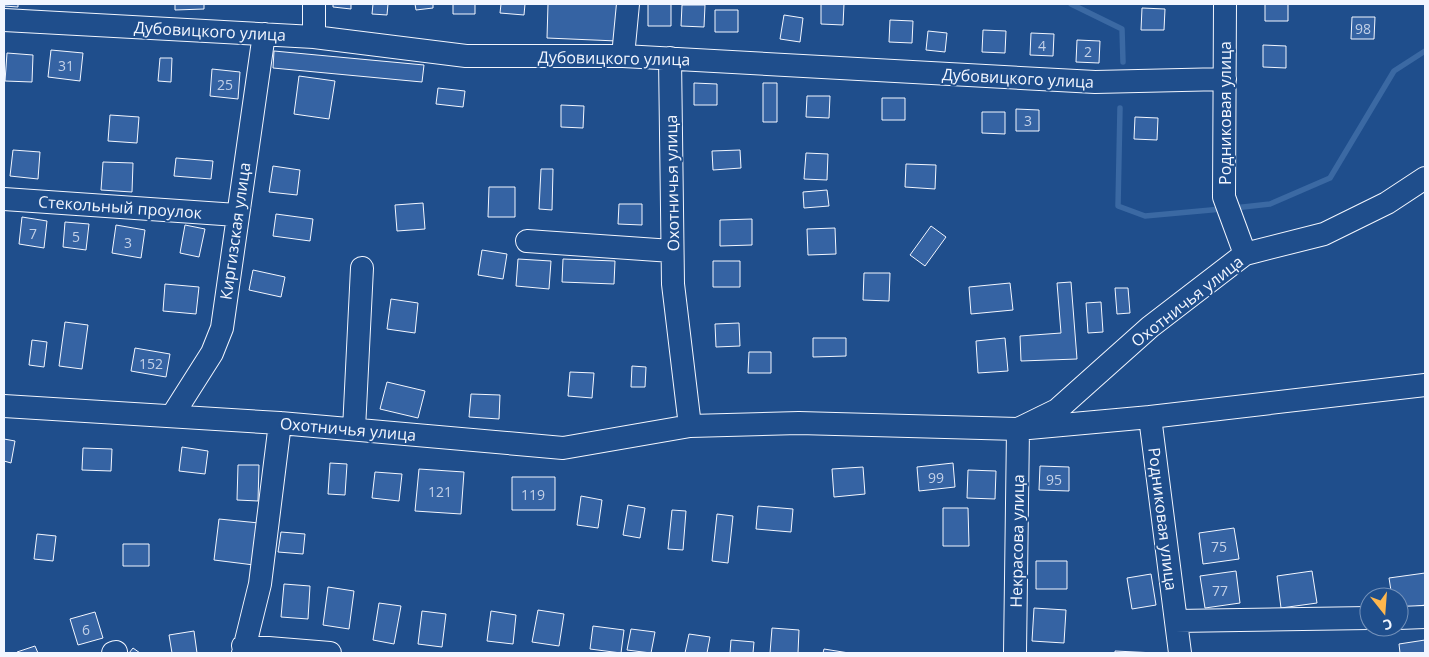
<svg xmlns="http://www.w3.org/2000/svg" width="1429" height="657" font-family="'Open Sans',sans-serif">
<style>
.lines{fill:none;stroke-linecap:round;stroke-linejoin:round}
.stream{stroke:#3b69a3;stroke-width:5.5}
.building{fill:#3563a3;stroke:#f2f6ff}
.minor-casing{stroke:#f2f6ff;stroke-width:24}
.minor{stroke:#1f4e8c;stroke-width:22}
.labels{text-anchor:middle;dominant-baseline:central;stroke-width:4;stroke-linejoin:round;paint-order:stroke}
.number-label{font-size:14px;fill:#c3d1e8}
.street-label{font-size:16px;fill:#f2f6ff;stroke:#1f4e8c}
</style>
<rect width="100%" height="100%" fill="#1f4e8c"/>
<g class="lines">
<!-- stream -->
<path class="stream" d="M1071 4 1122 29 1123 62
M1120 108 1118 206 1145 216 1222 209
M1234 208 1270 204 1330 178 1394 71 1425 51"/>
</g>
<!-- building -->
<path class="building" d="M4 4H18V7L4 6Z
M175 4H204V9L175 10Z
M333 4H351V9L333 7Z
M373 4H388L387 15 372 14Z
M415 4H433V8L416 10Z
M453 4H475V14H453Z
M501 4H525L524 15 500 13Z
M548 4H618L617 41 547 38Z
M648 4H671V26H648Z
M821 4H844L843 25 821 24Z
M1265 4H1288V21H1265Z
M682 5H705L704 27 681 26Z
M1142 8 1165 9 1164 30H1141Z
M715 10H738V32H715Z
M784 15 803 18 800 42 780 39Z
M1352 17H1375L1374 39H1351Z
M890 20 913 21 912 43 889 42Z
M983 30 1006 31 1005 53 982 52Z
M928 31 947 33 945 52 926 50Z
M1031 33 1054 34 1053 56 1030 55Z
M1077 40 1100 41 1099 63 1076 62Z
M1263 45 1286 46V68L1263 67Z
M51 50 83 53 80 81 48 77Z
M274 51 424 65 422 82 273 68Z
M7 53 33 55 32 82 5 81Z
M160 58H172L171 82 158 81Z
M212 69 240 72 238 99 210 96Z
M299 76 335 81 329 119 294 114Z
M694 83 717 84V105H694Z
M763 83H777V122H763Z
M438 88 465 91 463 107 436 104Z
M807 96H830L829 118 806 117Z
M882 98H905V120H882Z
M561 105 584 106 583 128 561 127Z
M1016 109 1039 110V131H1016Z
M982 112H1005V134L982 133Z
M110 115 139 117 137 143 108 141Z
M1135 117 1158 118 1157 140 1134 139Z
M13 150 40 152 38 179 10 176Z
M740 150 741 168 713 170 712 151Z
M806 153 828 154 827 180 804 179Z
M176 158 213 161 211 179 174 176Z
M103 162 133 163 132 192 101 190Z
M906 164 936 165 935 189 905 187Z
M273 166 300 170 297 195 269 192Z
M541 169H553L552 210 539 209Z
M489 187H515V217H488Z
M827 190 829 206 804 208 803 192Z
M423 203 425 229 397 231 395 205Z
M619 204H642V225L618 224Z
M276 214 313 219 310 241 273 236Z
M22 217 47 221 44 248 19 244Z
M752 219V245L720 246V220Z
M65 222 89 224 86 250 63 247Z
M116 225 145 230 141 258 112 253Z
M185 225 205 229 199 257 180 253Z
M931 226 946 237 925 266 910 255Z
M835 228 836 254 808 255 807 229Z
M482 250 507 254 503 279 478 275Z
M518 259 551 261 549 289 516 286Z
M563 259 615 261 614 284 562 282Z
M713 261H740V287H713Z
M253 270 285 277 281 297 249 290Z
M864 273H890L889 301 863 300Z
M1071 282 1077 359 1021 361 1020 336 1061 333 1057 283Z
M1010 283 1013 310 971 314 969 287Z
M165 284 199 287 196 314 163 311Z
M1115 288H1128L1130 313 1117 314Z
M391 299 418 303 415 333 387 329Z
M1101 302 1103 332 1088 333 1086 303Z
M65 322 88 325 82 369 59 366Z
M739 323 740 346 716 347 715 324Z
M813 338H846V356L813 357Z
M1005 338 1008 371 978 373 976 341Z
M32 340 47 342 44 367 29 365Z
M135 348 170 354 166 377 131 371Z
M749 352H771V373H748Z
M632 366 646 367 645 387H631Z
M570 372 594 373 592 398 568 396Z
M387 382 425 391 418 418 380 409Z
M471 394 500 395 499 419 469 417Z
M4 439 15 441 11 463 4 461Z
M182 447 208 451 205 474 179 471Z
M83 448 112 449 111 471 82 470Z
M330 463 347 464 345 495 328 494Z
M953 463 955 487 919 491 917 467Z
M238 465H259L258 501 237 500Z
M1040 466 1069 467V491L1039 490Z
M863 467 865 494 834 497 832 469Z
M419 469 464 472 461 514 415 511Z
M968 470 996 471 995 499 967 498Z
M375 472 402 474 399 501 372 498Z
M512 477H555V510H512Z
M581 496 602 500 598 528 577 525Z
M628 505 645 508 640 538 623 535Z
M758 506 793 509 791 532 756 529Z
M943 508H968L969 546H943Z
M672 510 686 511 683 550 668 549Z
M717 514 733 516 728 563 712 561Z
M219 519 259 523 254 565 214 560Z
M1234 528 1239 559 1203 564 1199 533Z
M281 532 305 534 303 554 278 552Z
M37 534 56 536 53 561 34 559Z
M123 544H149V566H123Z
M1036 561H1067V589H1036Z
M1236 571 1240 603 1205 608 1200 576Z
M1312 571 1317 603 1281 608 1277 576Z
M1425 573V605L1399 609V597H1392L1389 578Z
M1151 574 1156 605 1132 609 1127 578Z
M284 584 310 586 308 619 281 617Z
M328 587 354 591 349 629 323 625Z
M379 603 401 606 394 644 373 640Z
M1034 608 1066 610 1064 643 1032 641Z
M538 610 564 614 559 646 532 642Z
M422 611 446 614 442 647 418 644Z
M491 611 516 615 513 644 487 641Z
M95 612 103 638 78 645 70 619Z
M593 626 624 630 621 653 590 649Z
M772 628 799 630 798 653H770Z
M631 629 655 632 651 653 627 650Z
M194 631 197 653H172L169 635Z
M689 634 710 637 707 653H685Z
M731 640 754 642 753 653H730Z
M1425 640V653H1400L1399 644Z
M35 646 38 653H17V652Z
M133 648 140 653H129Z
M824 649 849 653H823Z
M1115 651 1156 653H1115Z"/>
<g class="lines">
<!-- minor casing -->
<g class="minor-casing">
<path id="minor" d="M314 4V37
M1225 4 1224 197 1245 254
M4 20 314 37 466 56H623L1095 82 1225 79
M623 56 628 4
M670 58 673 284 690 426
M4 199 237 215
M527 241 672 251
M4 406 280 423 563 448 690 426 799 423 1018 429 1057 410 1150 327 1245 254 1324 234 1387 203 1425 178
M172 416 212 353 222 328 264 34
M1150 417 1180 653
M354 429 362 268
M1399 618 1425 617
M1176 621 1369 618
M243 646 330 653
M113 653 116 652
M243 653 260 584 280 423
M1015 653 1018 429 1150 417 1425 385"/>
</g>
<!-- minor -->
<use href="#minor" class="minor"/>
</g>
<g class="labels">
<!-- number labels -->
<g class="number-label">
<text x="1363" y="28">98</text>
<text x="1042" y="45">4</text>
<text x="1088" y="51">2</text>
<text x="66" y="65">31</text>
<text x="225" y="84">25</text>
<text x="1028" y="120">3</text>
<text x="33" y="233">7</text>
<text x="76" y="236">5</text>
<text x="128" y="242">3</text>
<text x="151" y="363">152</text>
<text x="936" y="477">99</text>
<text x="1054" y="479">95</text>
<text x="440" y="491">121</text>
<text x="533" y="494">119</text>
<text x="1219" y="546">75</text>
<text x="1220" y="590">77</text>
<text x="86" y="629">6</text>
</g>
<!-- street labels -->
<g class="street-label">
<text transform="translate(210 31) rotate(3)">Дубовицкого улица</text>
<text transform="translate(614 58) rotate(1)">Дубовицкого улица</text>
<text transform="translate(1018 78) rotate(3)">Дубовицкого улица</text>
<text transform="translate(1225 113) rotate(-90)">Родниковая улица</text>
<text transform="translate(672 183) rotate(-91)">Охотничья улица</text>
<text transform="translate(120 207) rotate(4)">Стекольный проулок</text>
<text transform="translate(235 231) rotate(-82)">Киргизская улица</text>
<text transform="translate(1187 301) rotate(-38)">Охотничья улица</text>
<text transform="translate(348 429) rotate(5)">Охотничья улица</text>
<text transform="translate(1163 519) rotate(83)">Родниковая улица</text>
<text transform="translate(1017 541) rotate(-89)">Некрасова улица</text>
</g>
</g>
<!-- border -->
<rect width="1429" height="657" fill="none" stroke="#f2f6ff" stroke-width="10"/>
<!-- north arrow -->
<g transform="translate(1384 612) rotate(163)"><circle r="24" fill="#1f4e8c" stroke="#7391ba"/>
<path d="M0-4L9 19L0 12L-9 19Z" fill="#ffb74d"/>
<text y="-8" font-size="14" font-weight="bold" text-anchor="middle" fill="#f2f6ff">С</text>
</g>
</svg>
